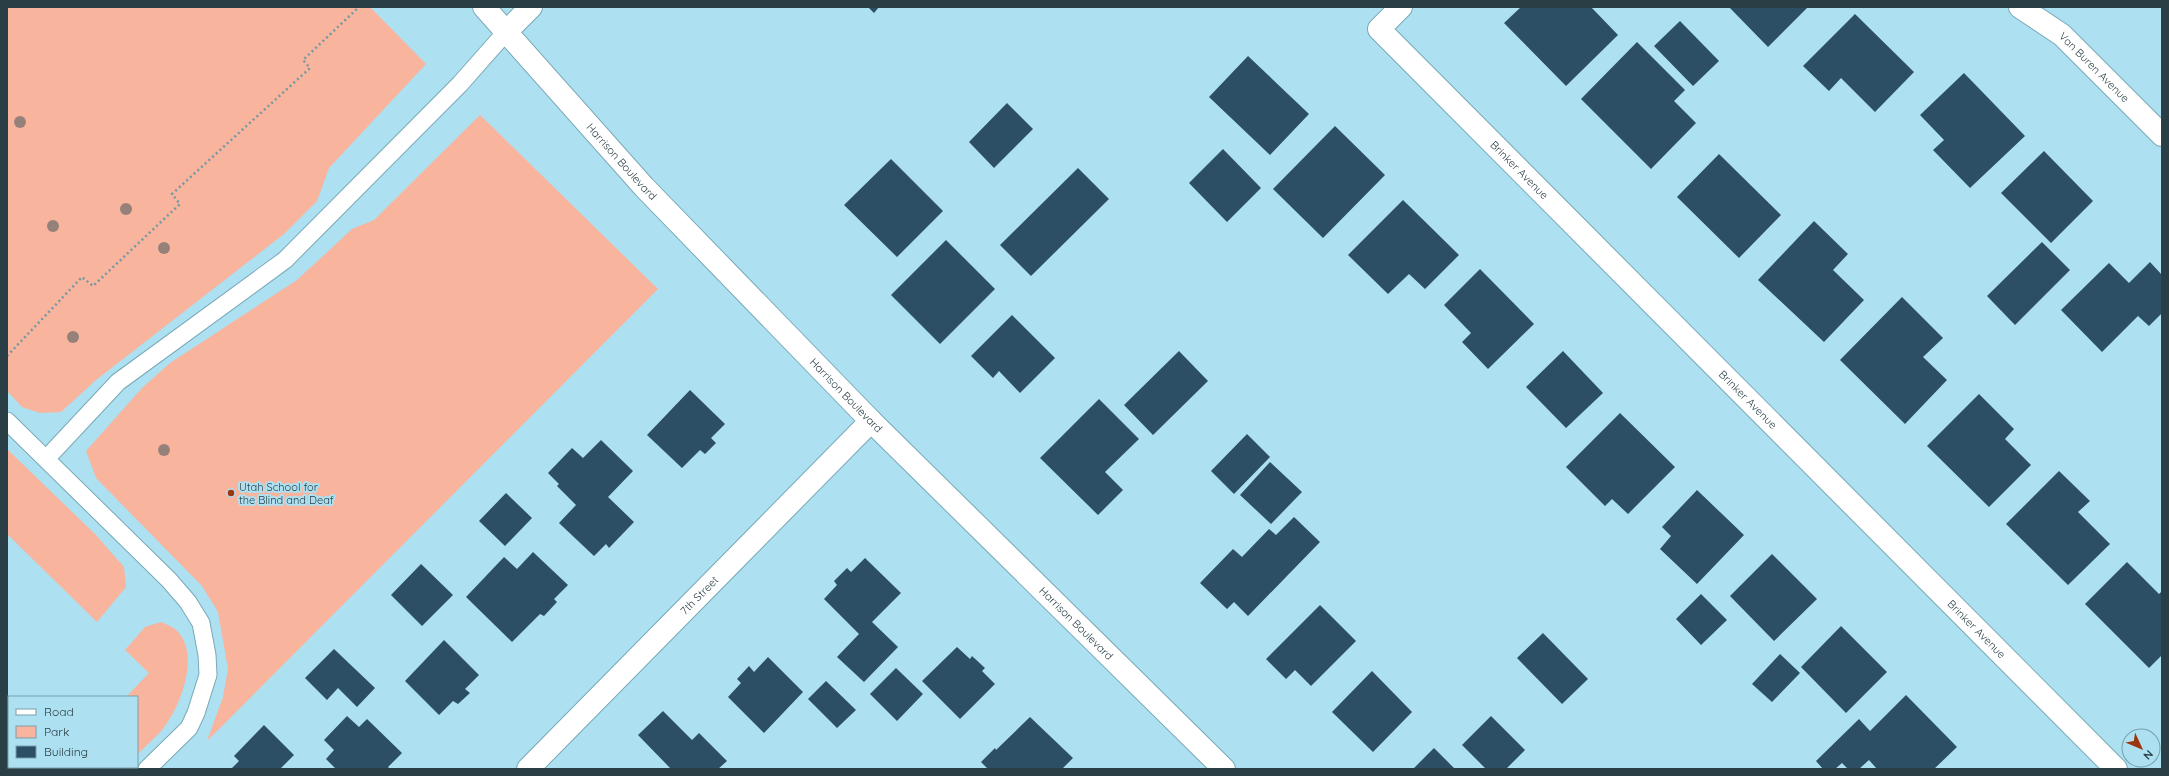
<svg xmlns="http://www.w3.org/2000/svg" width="2169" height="776" font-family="Quicksand,sans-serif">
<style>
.green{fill:#f9b49e}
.building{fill:#2c4f66}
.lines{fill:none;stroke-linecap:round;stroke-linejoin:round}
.service-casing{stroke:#78a9b8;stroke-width:19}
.minor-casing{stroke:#78a9b8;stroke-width:24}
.tertiary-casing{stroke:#78a9b8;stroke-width:24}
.secondary-casing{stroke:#78a9b8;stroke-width:24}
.path{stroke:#7398a4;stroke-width:2.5;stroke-dasharray:2 3;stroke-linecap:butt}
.service{stroke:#fff;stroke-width:17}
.minor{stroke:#fff;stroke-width:22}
.tertiary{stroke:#fff;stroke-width:22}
.secondary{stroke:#fff;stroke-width:22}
.tree{fill:#95817a}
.poi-dot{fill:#9c360f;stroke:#ade0f0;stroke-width:1.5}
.labels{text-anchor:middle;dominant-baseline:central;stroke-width:4;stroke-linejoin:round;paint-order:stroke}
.street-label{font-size:11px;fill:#2a3e45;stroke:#ade0f0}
.poi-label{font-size:11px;fill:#2a3e45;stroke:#ade0f0;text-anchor:start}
</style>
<rect width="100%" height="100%" fill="#ade0f0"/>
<!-- green -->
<path class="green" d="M7 7H370L426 64 329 168 317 201 284 234 96 380 61 412 40 413 22 407 7 391Z
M480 115 658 289 207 741 223 697 228 669 218 612 202 586 96 478 86 451 142 388 170 363 297 280 352 229 374 220Z
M7 449 95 534 124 567 126 587 97 622 7 534Z
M161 622C165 624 171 626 175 629 201 651 182 703 165 726 158 736 146 745 137 755V697H126L149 673 125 650 145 627Z
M11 767H124L122 769H9Z"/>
<!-- building -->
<path class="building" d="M868 7H879L874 13Z
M1521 7H1591L1618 35 1566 86 1504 23Z
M1729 7H1808L1768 47Z
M1855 14 1914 72 1875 112 1841 78 1829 91 1803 66Z
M1680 21 1719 61 1693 86 1654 46Z
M1637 42 1685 90 1674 101 1696 123 1651 169 1581 99Z
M1248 56 1309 114 1270 155 1209 97Z
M1964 73 2025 136 1970 188 1933 150 1944 140 1920 115Z
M1007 103 1033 129 994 168 969 142Z
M1335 126 1385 175 1323 238 1273 189Z
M1223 149 1261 188 1227 222 1189 183Z
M2044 151 2093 201 2051 243 2001 193Z
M1719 154 1781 215 1739 258 1677 197Z
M891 159 943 211 897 257 844 205Z
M1078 168 1109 199 1031 276 1000 245Z
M1403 200 1459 255 1425 289 1409 274 1388 294 1348 255Z
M1814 221 1848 254 1833 270 1864 300 1824 342 1758 280Z
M946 240 995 289 940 344 891 295Z
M2042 242 2070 270 2015 325 1987 296Z
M2150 262 2162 275V313L2149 326 2138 316 2102 352 2061 310 2109 263 2129 283Z
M1480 269 1534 324 1488 369 1462 342 1471 333 1444 305Z
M1902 297 1943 338 1923 357 1947 380 1905 424 1840 360Z
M1012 315 1055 358 1020 393 999 371 993 378 971 356Z
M1179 351 1208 381 1153 435 1124 405Z
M1563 351 1603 393 1566 428 1526 387Z
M690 390 725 424 711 438 716 443 705 454 700 450 682 468 647 435Z
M1979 394 2014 429 2005 439 2031 465 1989 507 1927 446Z
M1099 399 1139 439 1105 472 1123 490 1098 515 1040 458Z
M1620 413 1675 467 1628 514 1612 499 1605 506 1566 467Z
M1247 434 1270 457 1234 494 1211 471Z
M601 440 633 471 608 497 634 522 609 548 606 544 594 556 559 523 576 505 557 486 559 484 548 473 572 448 583 458Z
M1270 462 1302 492 1271 524 1240 495Z
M2059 471 2090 501 2078 512 2110 544 2068 585 2006 524Z
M1697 490 1744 535 1697 584 1660 549 1671 536 1662 527Z
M506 493 532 518 505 546 479 521Z
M1294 517 1320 542 1248 616 1234 602 1227 609 1200 583 1233 549 1242 557 1269 529 1276 535Z
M533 552 568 585 554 599 557 602 544 616 540 614 512 642 466 597 504 557 517 569Z
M1772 554 1817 599 1774 641 1730 596Z
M865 558 901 593 872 622 898 647 864 682 837 657 859 634 824 599 837 585 834 581 847 568 851 572Z
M2127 562 2159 594 2162 591V655L2149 668 2085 604Z
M421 564 453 595 422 626 391 595Z
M1701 594 1727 620 1701 645 1676 619Z
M1320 605 1356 641 1311 686 1295 670 1286 679 1266 659Z
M1841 626 1887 672 1846 713 1801 667Z
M1543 633 1588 679 1562 704 1517 658Z
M444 640 479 675 465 689 470 693 458 704 453 701 439 715 405 681Z
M957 647 970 659 972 656 985 668 982 671 995 684 960 719 922 681Z
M334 649 375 688 357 707 338 688 327 700 305 678Z
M1780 654 1800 673 1772 702 1752 684Z
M768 657 803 692 764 733 728 697 741 683 737 679 749 666 754 672Z
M896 668 923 694 897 721 870 694Z
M1372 671 1412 712 1373 752 1332 712Z
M826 681 856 710 837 728 808 699Z
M1906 695 1957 747 1934 769H1877L1869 760 1859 769H1848L1842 763 1835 769H1823L1816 761 1859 719 1870 731Z
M663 711 692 740 699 733 727 761 718 769H671L638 735Z
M347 716 359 727 367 719 402 753 388 767 390 769H336L326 759 334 750 324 740Z
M1491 716 1525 750 1506 769H1486L1462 745Z
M1030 717 1073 758 1062 769H988L981 762 995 748 996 750Z
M264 725 294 755 280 769H231L239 761 234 756Z
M1434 748 1455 769H1413Z"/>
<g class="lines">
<!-- service casing -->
<g class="service-casing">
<path id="service" d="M7 421 169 580 188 602 201 623 207 655 208 675 196 713 189 728 147 769
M46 459 118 382 285 260 460 84 506 32"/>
</g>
<!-- minor casing -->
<g class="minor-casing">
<g id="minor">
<path id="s1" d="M1401 7 1379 29 2116 769"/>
<path id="s2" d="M2020 7 2062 35 2162 135"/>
<path id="s3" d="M528 769 871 421"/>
</g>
</g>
<!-- tertiary casing -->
<g class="tertiary-casing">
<path id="tertiary" d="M506 32 531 7"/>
</g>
<!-- secondary casing -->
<g class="secondary-casing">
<g id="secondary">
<path id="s4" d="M484 7 644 187 871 421 1224 769"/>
</g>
</g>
<!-- path -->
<path class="path" d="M7 356 82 277 93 286 180 204 172 194 310 68 303 60 359 7"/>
<!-- service -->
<use href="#service" class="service"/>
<!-- minor -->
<use href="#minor" class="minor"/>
<!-- tertiary -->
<use href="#tertiary" class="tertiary"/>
<!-- secondary -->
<use href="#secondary" class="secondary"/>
</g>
<!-- trees -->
<g class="tree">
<circle cx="20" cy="122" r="6"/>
<circle cx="126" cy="209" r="6"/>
<circle cx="53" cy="226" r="6"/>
<circle cx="164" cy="248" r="6"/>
<circle cx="73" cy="337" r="6"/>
<circle cx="164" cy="450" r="6"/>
</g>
<!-- markers -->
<circle class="poi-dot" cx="231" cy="493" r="4"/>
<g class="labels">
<!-- street labels -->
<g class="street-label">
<text stroke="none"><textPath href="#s2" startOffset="96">Van Buren Avenue</textPath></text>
<text stroke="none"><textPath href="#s4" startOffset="207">Harrison Boulevard</textPath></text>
<text stroke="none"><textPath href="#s1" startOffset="230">Brinker Avenue</textPath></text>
<text stroke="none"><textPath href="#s4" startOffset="531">Harrison Boulevard</textPath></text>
<text stroke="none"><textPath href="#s1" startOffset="554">Brinker Avenue</textPath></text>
<text stroke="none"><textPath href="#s3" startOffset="244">7th Street</textPath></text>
<text stroke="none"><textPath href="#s4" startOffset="855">Harrison Boulevard</textPath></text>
<text stroke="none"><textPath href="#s1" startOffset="878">Brinker Avenue</textPath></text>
</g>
<!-- poi labels -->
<g class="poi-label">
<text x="239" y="487">Utah School for<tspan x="239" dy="13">the Blind and Deaf</tspan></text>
</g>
</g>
<!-- border -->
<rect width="2169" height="776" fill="none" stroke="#2a3e45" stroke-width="16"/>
<!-- legend -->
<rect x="8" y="696" width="130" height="72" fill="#ade0f0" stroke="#799fac"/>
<rect x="16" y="709" width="20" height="6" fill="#ffffff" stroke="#799fac"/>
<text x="44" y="716" font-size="12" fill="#2a3e45">Road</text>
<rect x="16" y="726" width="20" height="12" fill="#f9b49e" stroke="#799fac"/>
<text x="44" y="736" font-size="12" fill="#2a3e45">Park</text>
<rect x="16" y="746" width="20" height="12" fill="#2c4f66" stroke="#799fac"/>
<text x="44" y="756" font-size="12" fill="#2a3e45">Building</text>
<!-- north arrow -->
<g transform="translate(2141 748) rotate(134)"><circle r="19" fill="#ade0f0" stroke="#799fac"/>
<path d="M0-3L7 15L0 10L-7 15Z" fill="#9c360f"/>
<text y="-6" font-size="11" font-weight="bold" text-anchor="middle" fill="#2a3e45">N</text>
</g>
</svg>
